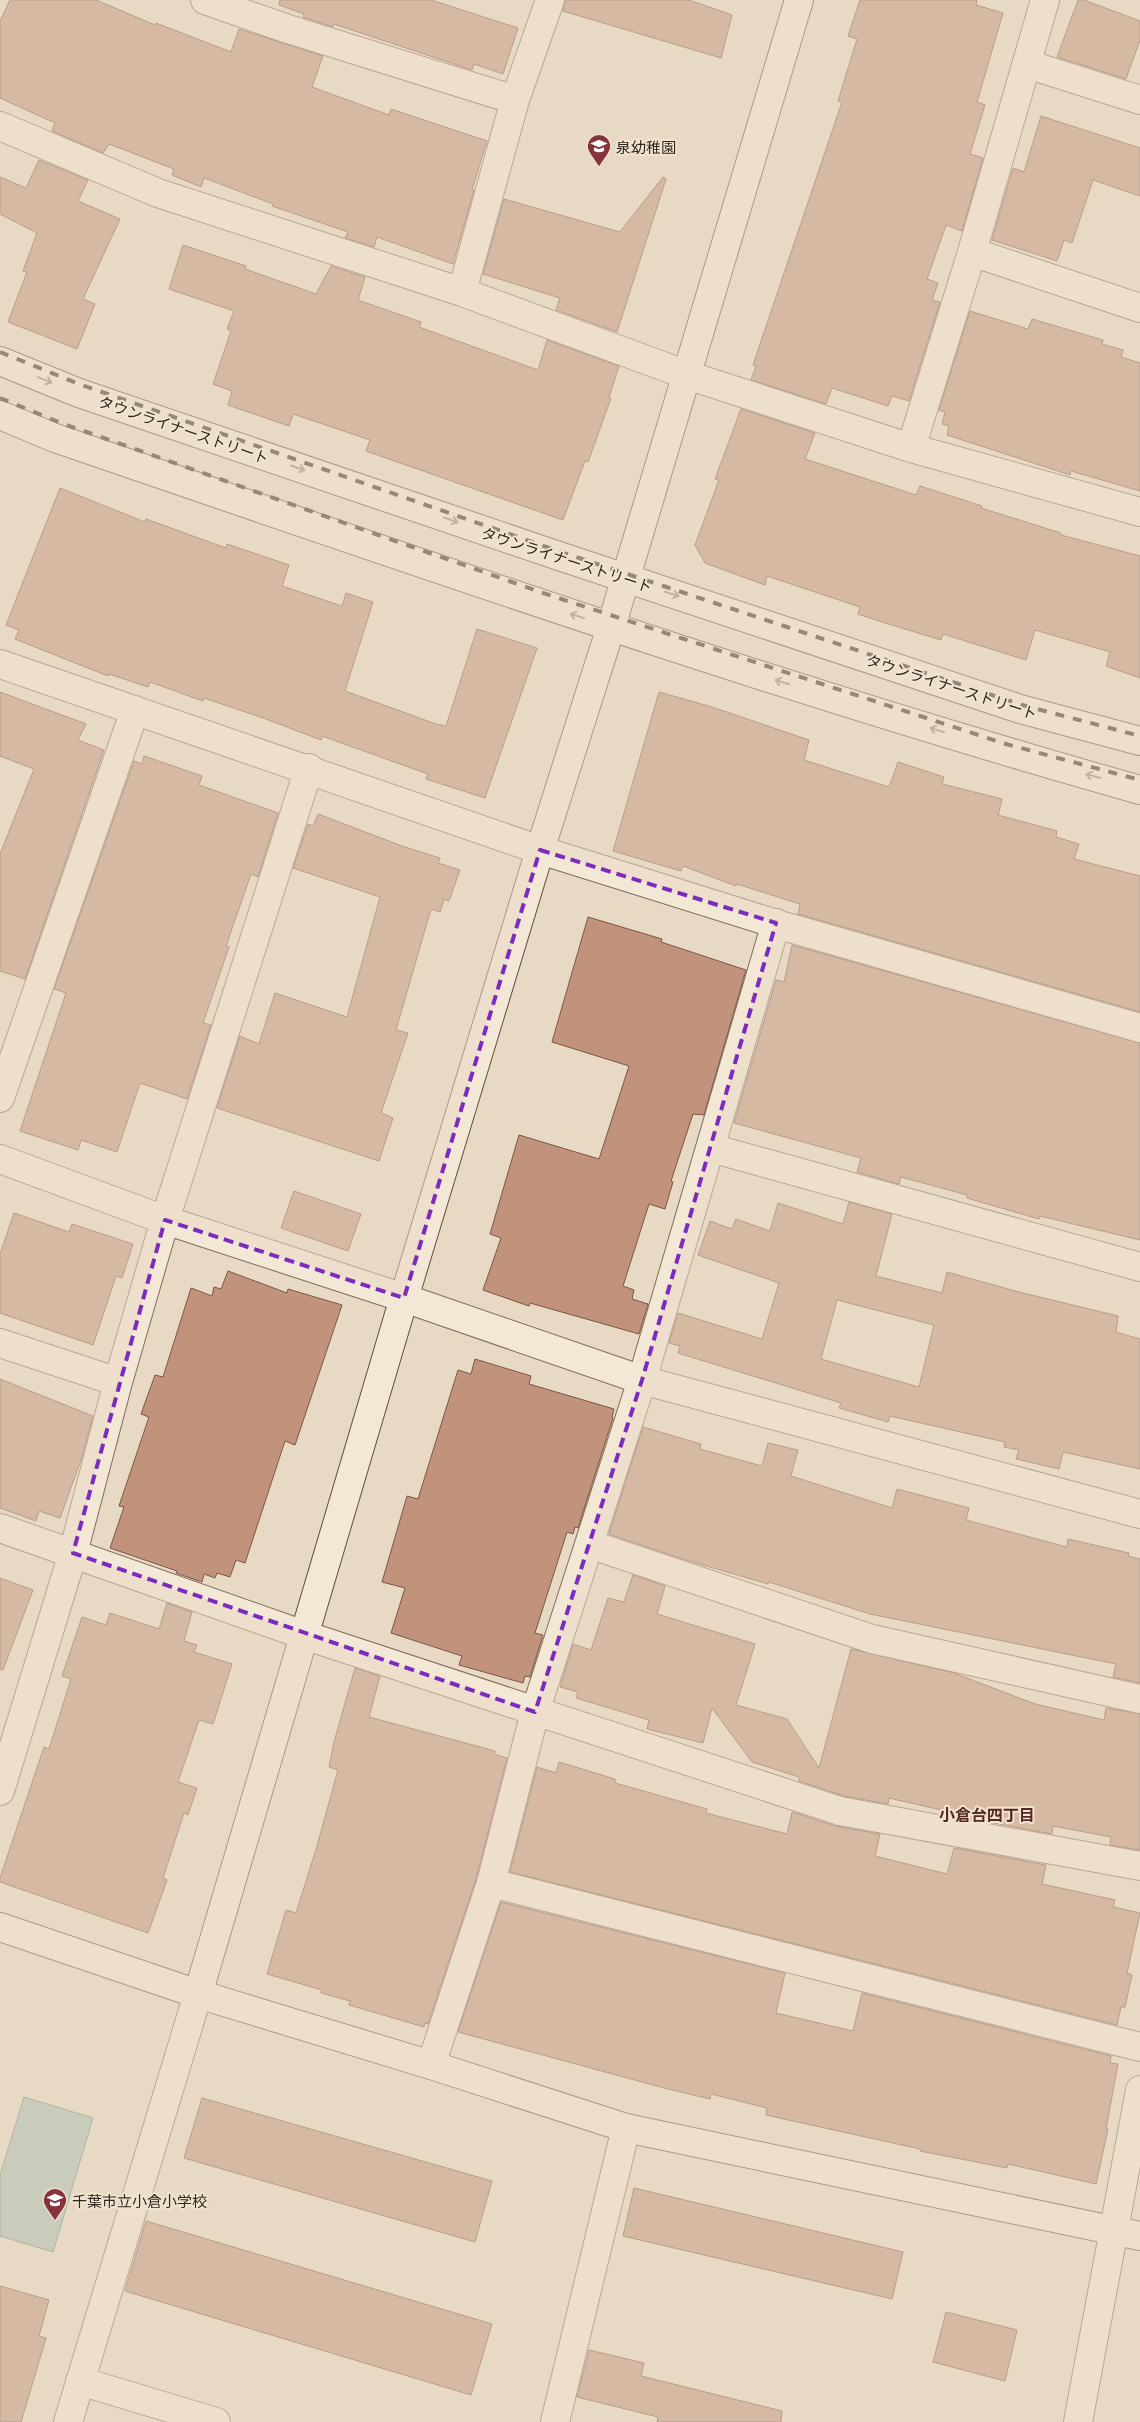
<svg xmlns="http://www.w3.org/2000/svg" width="1140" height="2422" font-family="Literata,'Noto Sans JP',serif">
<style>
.water{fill:#a4bbb2;stroke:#6d877e}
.building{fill:#c1937d;stroke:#7b5645;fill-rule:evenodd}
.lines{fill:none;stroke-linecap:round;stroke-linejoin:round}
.street-casing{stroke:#7f6b5c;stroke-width:30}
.secondary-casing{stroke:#614d3f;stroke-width:30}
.street{stroke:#f3e7d5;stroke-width:28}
.secondary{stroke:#f3e7d5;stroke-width:28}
.rail{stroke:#31261e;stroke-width:4;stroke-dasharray:9 9;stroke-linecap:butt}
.oneway{stroke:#92867a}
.marked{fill:none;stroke:#7b2cbf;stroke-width:4;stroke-dasharray:10 6;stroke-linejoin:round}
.labels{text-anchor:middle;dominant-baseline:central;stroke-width:4;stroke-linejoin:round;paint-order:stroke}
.poi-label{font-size:15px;fill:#31261e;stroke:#f0e4d1;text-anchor:start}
.street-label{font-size:15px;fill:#31261e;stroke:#f0e4d1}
.neighbourhood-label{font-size:16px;font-weight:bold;fill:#582923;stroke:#f0e4d1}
</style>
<rect width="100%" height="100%" fill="#e7d9c3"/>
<!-- water -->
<path class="water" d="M24 2097 93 2118 53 2252 0 2236V2175Z"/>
<!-- building -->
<path class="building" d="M10 0H96L155 25 156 23 231 52 239 29 323 56 312 87 389 115 391 109 487 141 472 190H474L453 264 377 237 374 247 345 238 348 232 272 206 273 204 204 178 201 187 172 175 174 169 109 144 103 153 52 131 55 123 0 98V21Z
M280 0H431L518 28 503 74 474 64 472 70 334 24 333 27 303 17 304 14 279 5Z
M565 0H689L732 15 721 58 563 11Z
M860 0H977L976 5 1003 13 977 102 985 105 970 154 983 158 962 231 946 225 927 279 938 283 932 300 940 302 909 401 892 396 888 406 832 388 826 404 751 380 756 366 753 365 842 102 838 101 857 39 848 36Z
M1078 0H1084L1140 21V40L1126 79 1057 57Z
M1041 116 1140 148V196L1093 180 1072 243 1064 240 1057 261 992 240 1013 168 1024 172Z
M39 160 88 180 78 201 120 219 83 299 95 304 77 349 8 322 27 272 23 271 37 233 0 214V177L26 188Z
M663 177 666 179 617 332 556 310 560 298 483 274 504 199 620 232Z
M183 245 246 266 245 269 316 294 331 266 365 277 358 300 421 322 419 327 538 370 547 340 619 366 609 397 611 398 588 462 585 461 563 520 366 451 370 440 293 414 289 426 228 405 232 391 213 384 231 331 227 329 234 311 169 289Z
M970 311 1028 329 1032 319 1103 340 1102 344 1123 350 1121 357 1140 363V491L1071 471 1070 475 947 435 949 426 942 424 945 412 939 410Z
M741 409 815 433 805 459 916 495 920 486 982 506 981 508 1061 533V535L1140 556V678L1106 666 1110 652 1035 630 1026 660 943 634 941 640 885 623 858 614 860 607 767 576 765 585 705 563 695 545 719 480 715 479Z
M60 488 145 522 146 519 226 548 227 544 289 565 282 586 342 606 346 593 373 602 345 691 436 724 446 726 477 629 537 648 485 798 426 779 428 774 322 736 321 740 266 719 204 698 203 701 150 682 148 687 109 674 108 676 15 639 19 630 6 625Z
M0 692 86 724 78 740 104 750 25 979 0 971V854L34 769 0 756Z
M659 692 712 707 809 740 804 760 889 787 898 762 944 777 942 784 1002 799 998 815 1057 831 1056 837 1079 844 1074 859 1140 876V1012L798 914 800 904 737 884 736 886 683 866 681 871 613 851Z
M144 756 202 776 199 785 278 813 258 877 251 874 226 946 229 947 203 1023 211 1025 187 1099 140 1083 117 1152 81 1140 78 1150 20 1131 66 993 54 989 134 761 142 764Z
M318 814 402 846 440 858 438 863 460 870 449 901 444 899 440 912 431 909 396 1030 408 1033 381 1113 393 1118 379 1161 217 1108 240 1036 259 1044 275 993 347 1017 380 897 293 868 308 824 313 826Z
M588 917 662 939 661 942 746 970 704 1115 693 1114 671 1181 673 1182 665 1209 649 1204 623 1286 634 1290 632 1299 648 1304 639 1334 530 1303 529 1306 483 1290 501 1238 490 1234 519 1135 599 1159 629 1066 552 1042Z
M792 945 1140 1043V1240L1040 1216 1039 1219 967 1198V1195L901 1177 899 1184 857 1172 861 1158 734 1123 776 980 784 982Z
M294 1191 361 1214 348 1251 281 1228Z
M849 1202 892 1214 876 1276 942 1293 947 1272 1019 1292 1118 1316 1116 1332 1140 1339V1469L1063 1452 1059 1469 1016 1459 1019 1450 1004 1447 1005 1442 890 1416 888 1422 839 1408 841 1403 678 1353 680 1346 669 1343 678 1313 762 1339 779 1283 698 1255 710 1221 732 1229 736 1219 770 1231 778 1203 843 1224ZM837 1300 934 1325 919 1387 821 1359Z
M14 1213 69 1232 72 1224 133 1244 122 1278 116 1276 93 1345 0 1313V1254Z
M228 1271 287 1293 288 1289 342 1305 295 1445 285 1441 245 1563 236 1560 230 1577 217 1573 215 1578 204 1574 202 1582 176 1573 177 1571 110 1548 124 1507 119 1506 149 1417 141 1414 155 1375 163 1377 191 1288 212 1296 214 1287 221 1289Z
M475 1359 531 1376 529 1384 614 1409 612 1417 613 1418 578 1528 575 1527 573 1534 567 1532 535 1633 543 1635 530 1677 525 1676 523 1683 459 1665 462 1656 391 1633 405 1588 382 1582 407 1496 418 1499 458 1370 471 1374Z
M0 1379 93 1416 81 1460 60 1518 39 1511 36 1521 0 1508Z
M643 1427 701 1444 700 1449 762 1466 768 1443 798 1450 791 1476 892 1508 897 1489 969 1508 966 1520 1067 1547 1068 1539 1129 1553 1128 1556 1140 1559V1683L1113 1677 1116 1664 870 1614 769 1582 768 1584 686 1560 609 1534Z
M633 1575 665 1586 657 1614 755 1644 736 1705 787 1719 819 1768 851 1649 954 1673 1035 1704 1104 1720 1106 1708 1140 1714V1850L1110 1845 1111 1837 1053 1826 1052 1834 962 1817 963 1815 889 1798 888 1804 844 1796 799 1781V1777L752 1762 712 1708 703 1743 647 1729 649 1720 576 1698 578 1692 560 1687 573 1644 591 1650 608 1598 624 1602Z
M0 1578 33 1590 3 1670 0 1669Z
M167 1603 192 1612 184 1641 197 1645 194 1652 232 1664 213 1724 199 1720 178 1782 197 1788 188 1815 184 1813 163 1878 167 1880 148 1933 0 1882V1878L44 1747 49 1749 71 1679 62 1676 82 1617 106 1625 110 1613 159 1629Z
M355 1668 380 1676 369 1717 495 1751 494 1754 507 1758 476 1879 428 2024 425 2023 424 2027 349 2005 350 2001 321 1993 322 1990 267 1974 286 1910 296 1913 317 1846 338 1770 329 1767 334 1742Z
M559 1762 615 1779V1783L707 1809 706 1813 787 1834 792 1812 835 1826 880 1834 875 1856 947 1874 954 1848 1046 1865 1042 1884 1115 1900 1113 1907 1140 1913 1127 1973 1132 1975 1125 2007H1121L1117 2025 510 1872 537 1767 556 1773Z
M501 1902 785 1973 776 2013 853 2031 862 1993 1111 2056 1110 2063 1118 2064 1106 2129H1108L1096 2184 1008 2164 1007 2168 920 2151V2149L766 2115 767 2108 711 2094 710 2099 664 2088 458 2032Z
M202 2098 492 2181 475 2242 184 2158Z
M634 2188 903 2252 892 2299 623 2236Z
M146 2221 492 2324 471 2395 125 2291Z
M0 2286 49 2300 39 2336 46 2338 21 2422H0Z
M946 2312 1017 2330 1005 2381 933 2362Z
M589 2350 644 2363 641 2376 782 2411 781 2422H657L658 2417 577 2397Z"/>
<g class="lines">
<!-- street casing -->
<g class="street-casing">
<path id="street" d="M205 0 288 29 515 100
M1027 64 1140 100
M0 126 158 193 462 292 687 375 911 448 1140 512
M972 252 1140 308
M462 292 515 100 550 0
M911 448 972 252 1045 0
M0 664 540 850 783 926 1140 1028
M0 1098 135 710
M711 1148 1140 1267
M0 1159 165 1220 404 1298 642 1380 1140 1514
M0 1343 118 1382
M0 1528 304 1635 840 1811 1140 1866
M589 1544 872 1639 1140 1699
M0 1791 73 1553 118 1382 165 1220 309 768
M491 1883 1140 2047
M431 2065 491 1883 535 1712 642 1380 776 923
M80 2381 216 2422
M68 2422 198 1994
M555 2422 626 2128
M1078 2422 1140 2090"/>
</g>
<!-- secondary casing -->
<g class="secondary-casing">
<path id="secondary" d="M0 361 79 393 559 556 1020 709 1140 741
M0 415 55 438C415 561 774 687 1140 790
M0 1927 198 1994 431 2065 626 2128 1140 2236
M198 1994 404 1298 540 850 611 627 799 0"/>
</g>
<!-- street -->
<use href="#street" class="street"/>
<!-- secondary -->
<use href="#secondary" class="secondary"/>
<!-- rail -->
<path class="rail" d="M0 352 79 384 561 552 1022 705 1140 736
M0 398 61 423 543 593 1006 744 1140 780"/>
</g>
<!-- one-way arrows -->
<defs><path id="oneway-shaft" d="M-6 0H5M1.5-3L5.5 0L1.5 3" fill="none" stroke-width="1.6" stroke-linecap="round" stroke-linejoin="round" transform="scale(1.25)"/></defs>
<g class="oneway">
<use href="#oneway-shaft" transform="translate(45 380) rotate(22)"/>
<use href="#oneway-shaft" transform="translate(298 468) rotate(19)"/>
<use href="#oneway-shaft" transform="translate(451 520) rotate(19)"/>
<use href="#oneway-shaft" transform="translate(672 594) rotate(18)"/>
<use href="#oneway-shaft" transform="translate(577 616) rotate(-162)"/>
<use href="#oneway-shaft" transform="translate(782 682) rotate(-163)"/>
<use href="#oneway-shaft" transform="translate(937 730) rotate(-163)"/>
<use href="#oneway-shaft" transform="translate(1093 776) rotate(-164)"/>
</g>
<!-- marked area -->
<path d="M0 0H1140V2422H0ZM540 850 776 923 642 1380 535 1712 73 1553 165 1220 404 1298Z" fill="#e7d9c3" fill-opacity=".55" fill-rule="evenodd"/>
<path class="marked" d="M540 850 776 923 642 1380 535 1712 73 1553 165 1220 404 1298Z"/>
<!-- icons -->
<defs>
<g id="school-pin" transform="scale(1.25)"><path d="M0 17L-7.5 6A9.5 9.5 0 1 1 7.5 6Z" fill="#86343c" stroke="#f0e4d1"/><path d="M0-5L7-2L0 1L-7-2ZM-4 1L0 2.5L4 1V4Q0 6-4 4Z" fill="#fff"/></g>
</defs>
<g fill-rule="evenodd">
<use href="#school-pin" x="599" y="146"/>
<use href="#school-pin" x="55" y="2200"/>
</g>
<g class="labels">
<!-- poi labels -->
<g class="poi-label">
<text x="616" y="146">泉幼稚園</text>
<text x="72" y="2200">千葉市立小倉小学校</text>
</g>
<!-- street labels -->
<g class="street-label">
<text transform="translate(184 429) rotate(19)">タウンライナーストリート</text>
<text transform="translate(567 559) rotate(18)">タウンライナーストリート</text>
<text transform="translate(952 686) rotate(18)">タウンライナーストリート</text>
</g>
<!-- neighbourhood labels -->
<g class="neighbourhood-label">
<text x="987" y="1814">小倉台四丁目</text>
</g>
</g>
</svg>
